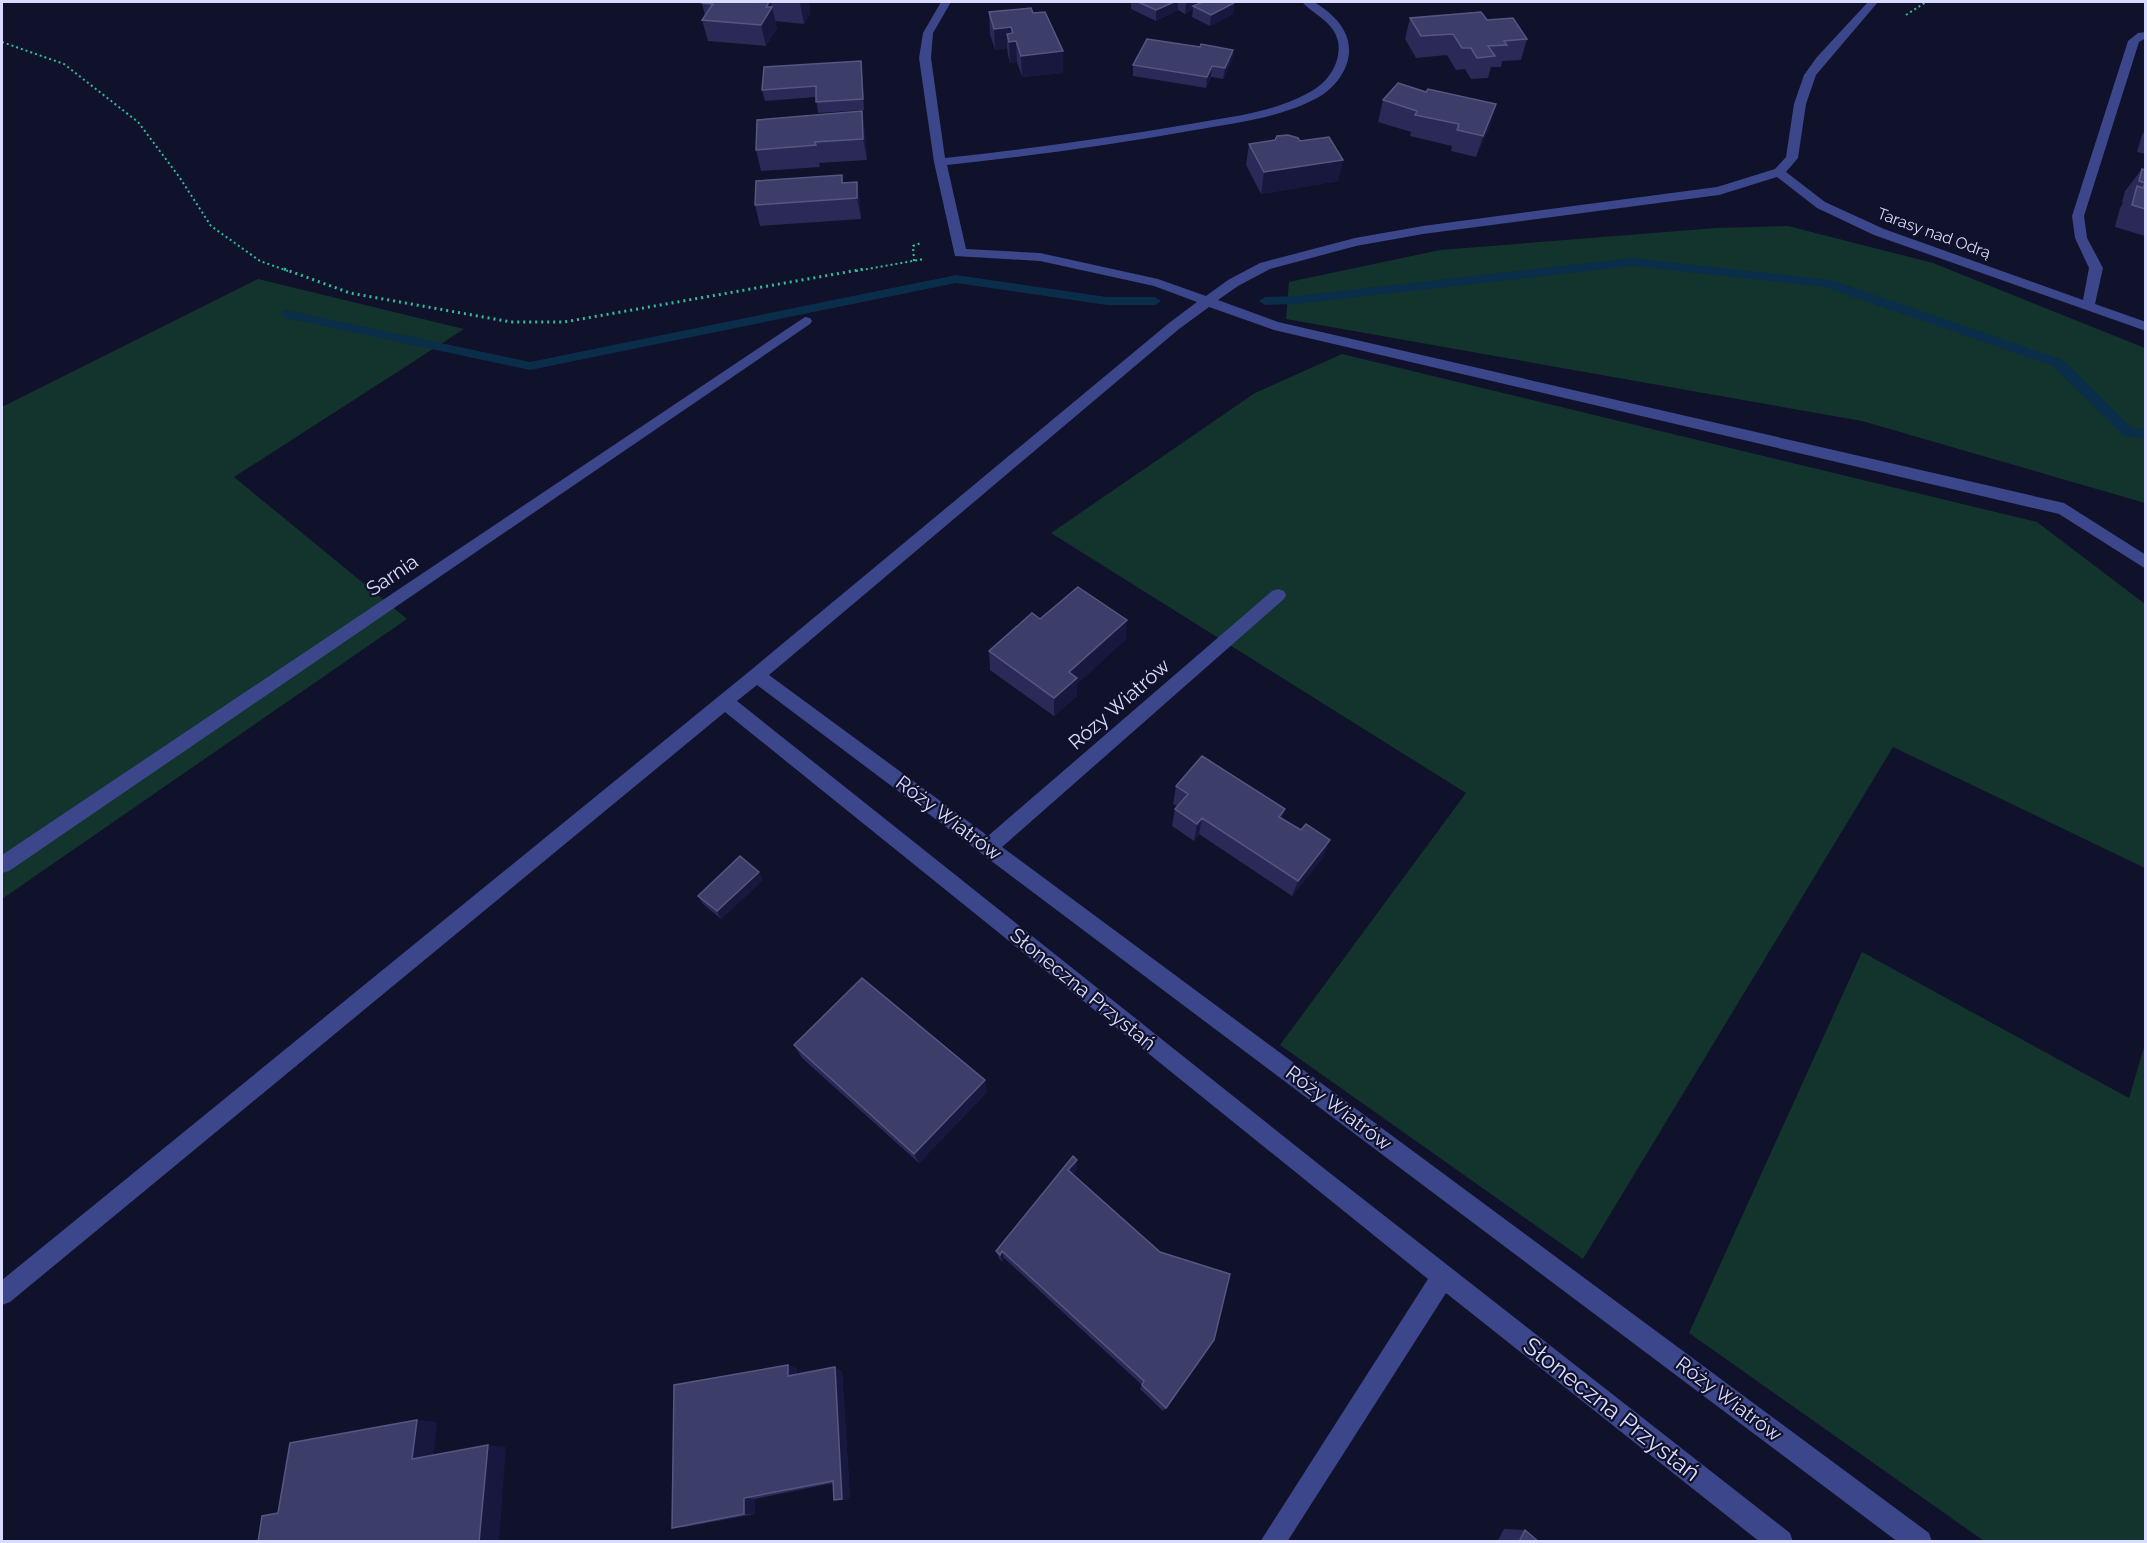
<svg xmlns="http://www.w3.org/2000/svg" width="2147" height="1543" font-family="Raleway,sans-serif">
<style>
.green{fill:#13342d}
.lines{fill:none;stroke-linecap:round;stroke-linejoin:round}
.stream{fill:#0a2d49;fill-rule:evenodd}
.path-far1{stroke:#2fbe9b;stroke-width:2;stroke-dasharray:2 3;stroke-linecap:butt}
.path{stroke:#2fbe9b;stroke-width:3;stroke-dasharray:2 4;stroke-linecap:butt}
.minor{fill:#3b478a;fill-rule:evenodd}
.wall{fill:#2a2958}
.shaded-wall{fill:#18183e}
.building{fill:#3d3d6a;stroke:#565681;stroke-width:1.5}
.labels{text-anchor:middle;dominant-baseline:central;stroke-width:4.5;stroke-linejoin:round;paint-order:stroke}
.far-street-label{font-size:16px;fill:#dadcff;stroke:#10112a}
.street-label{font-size:20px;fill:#dadcff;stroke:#10112a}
.near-street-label{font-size:24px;fill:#dadcff;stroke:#10112a}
</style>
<rect width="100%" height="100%" fill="#10112a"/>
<!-- green -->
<path class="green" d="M1788 226 1933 263 2145 348V503L1862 421 1286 319 1289 282 1440 250 1716 228Z
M258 279 464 329 234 477 407 619 2 899V407Z
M1342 354 2037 522 2145 604V868L1893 747 1583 1259 1280 1045 1466 793 1051 533 1255 393Z
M1862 952 2129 1098 2145 1044V1541H1984L1689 1333Z"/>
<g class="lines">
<!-- stream -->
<path class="stream" d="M1632 258 1831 280 2063 360 2132 428H2146V438L2124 436 2053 366 1825 287 1632 266 1296 304 1265 305 1259 301 1265 297 1296 296Z
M956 275 1107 297H1155L1161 301 1155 305H1107L956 283 530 370 286 318 280 314 286 310 530 362Z"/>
<!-- path-far1 -->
<path class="path-far1" d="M1906 15 1926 2
M2 42 64 64 138 122 180 178 211 226 260 261 288 271
M914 261 913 246 921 243
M856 271 924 259"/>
<!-- path -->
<path class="path" d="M284 269 350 293 511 322H564L864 269"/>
<!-- minor -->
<path class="minor" d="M941 2H951L933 33 931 58 945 158C1027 149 1109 138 1190 124 1229 117 1272 113 1308 93 1327 84 1342 63 1338 41 1333 21 1314 15 1302 2H1314C1331 12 1350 29 1349 51 1349 70 1334 89 1317 98 1280 118 1235 123 1195 130 1112 145 1030 156 947 165L966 249 1040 253 1158 279 1206 296 1228 280 1260 263 1355 238 1423 226 1717 187 1775 169 1786 157 1794 104 1804 75 1817 57 1868 2H1878L1816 75 1806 104 1798 158 1786 172 1825 202 1884 229 2083 300 2089 268 2075 238 2072 216 2128 41 2138 33 2146 32V38L2139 42 2084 216 2087 238 2103 268 2095 304 2146 322V331L1874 235 1817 208 1777 177 1719 195 1423 234 1356 246 1270 269 1238 286 1218 300 1278 322 2064 503 2146 555V569L2059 514 1274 330 1209 307 1179 329 769 675 988 836 1272 591 1278 589 1284 591 1286 595 1284 599 1002 847 1929 1533 1932 1542H1898L757 685 737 701 1326 1170 1790 1533 1793 1542H1760L1446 1293 1287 1542H1260L1428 1279 725 712 10 1302 2 1305V1280L751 670 1169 323 1197 302 1154 286 1040 261 955 256 934 162 919 58 923 33Z
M805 317 810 318 812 321 810 324 9 871 2 873V855Z"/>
</g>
<!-- wall -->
<path class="wall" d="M703 2H809L810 13 804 24 775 21 777 28 766 46 708 41 702 20 705 16 702 3Z
M1131 2H1196V5L1234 3 1233 14 1210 26 1192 17 1193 9 1185 14 1178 10 1156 21 1131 9Z
M989 12 1063 51V73L1022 77 1017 62 1010 63 1008 55 1007 48 995 50 990 34Z
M1410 18 1487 20 1527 39 1521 60 1502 61 1501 67H1491L1488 78 1471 79 1465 69 1456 70 1447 55 1416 58 1405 39Z
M1200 47 1233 50 1232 60 1223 79 1211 77 1206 88 1133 76V65Z
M861 61 862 72 864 110 818 113 816 97 765 101 762 90Z
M1383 100 1490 126 1476 157 1451 151 1452 146 1410 136 1411 132 1378 122Z
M862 111 865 132 867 160 819 163 820 167 761 171 756 150Z
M2145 123V154L2137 152 2142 135 2145 130H2144Z
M1300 141 1343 160 1338 181 1261 194 1246 165 1249 144Z
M2142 169 2145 170V236L2115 227 2120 208 2123 203 2122 202 2125 191Z
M842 175 843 183 857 182 860 204 861 219 760 226 755 205Z
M1040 619 1126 639 1077 684V696L1054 716 990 670 989 651Z
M1176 786 1282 819 1324 856 1292 896 1199 834 1194 841 1172 826 1175 809 1177 806 1173 804Z
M763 880 721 919 703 904 698 896Z
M794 1045 987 1092 919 1163 802 1058Z
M1077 1160V1169L1073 1174 1166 1408 1163 1411 1140 1389 1142 1385 1004 1258 1002 1262 999 1258 996 1251Z
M788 1365 797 1369V1374L842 1371 850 1499 834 1500 833 1483 755 1499V1514L685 1527 672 1528Z
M1504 1529 1525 1530 1539 1542H1497Z"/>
<!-- shaded-wall -->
<path class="shaded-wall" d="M769 2H771L772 8V7L777 28 766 46 761 25 766 7Z
M801 2H809L810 13 804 24 800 3Z
M1174 2H1178V10L1156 21V10Z
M1188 2H1196L1195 7 1193 6V9L1185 14 1186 3Z
M1234 3 1233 14 1210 26 1211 15Z
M1011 27V41H1016L1017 62 1010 63 1009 42 1007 34V48L995 50 994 29Z
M1233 50 1232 60 1223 79 1225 68Z
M1063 51V73L1022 77 1021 56Z
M1212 66 1211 77 1206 88 1207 77Z
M1496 104 1490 126 1476 157 1483 136Z
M862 111 865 132 867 160 863 139Z
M1343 160 1338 181 1261 194 1264 172Z
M857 182 860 204 861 219 857 198Z
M1127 620 1126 639 1077 684V696L1054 716V698L1069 672Z
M1285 809 1280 825 1279 817Z
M1202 818 1199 834 1194 841 1197 824Z
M1330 840 1324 856 1292 896 1298 881Z
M759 872 763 880 721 919 717 911Z
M985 1080 987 1092 919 1163 914 1154Z
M1077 1160V1169L1068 1179V1170Z
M1002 1251 1004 1258 1002 1262 1000 1255Z
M788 1365 797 1369V1380L788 1376Z
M835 1367 842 1371 850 1499H842Z
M417 1420 437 1422 433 1460 412 1459Z
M488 1445 506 1447 499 1542H479Z
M744 1498 755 1499V1514H744Z"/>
<!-- building -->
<path class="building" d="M703 2H769L766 7H772L761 25 702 20 713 4 702 3Z
M1138 2H1174L1156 10Z
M1203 2H1231L1234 3 1211 15 1193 6Z
M1031 8 1033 13 1045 12 1063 51 1021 56 1016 41 1009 42 1007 34 1013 33 1011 27 994 29 989 12Z
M1481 12 1487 20 1513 18 1527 39 1504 41 1507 45 1488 46 1495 56 1477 58 1471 48H1462L1453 34 1421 36 1410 18Z
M1147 39 1200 47 1201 44 1233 50 1225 68 1212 66 1207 77 1133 65Z
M861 61 863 99 816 102V86L762 90 764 67Z
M1398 83 1426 92 1428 89 1496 104 1483 136 1457 130 1459 124 1415 115 1417 111 1383 100Z
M862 111 863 139 815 142 816 145 756 150 757 120Z
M1288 135 1298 138 1300 141 1329 137 1343 160 1264 172 1249 144 1275 140 1277 136Z
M2142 169 2145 170V209L2132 205 2137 186 2143 188 2145 183 2139 181Z
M842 175V183L857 182V198L755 205 756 181Z
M1078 587 1127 620 1069 672 1077 678 1054 698 989 651 1032 613 1040 619Z
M1202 756 1285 809 1279 817 1301 830 1306 824 1330 840 1298 881 1202 818 1197 824 1175 809 1188 794 1176 786Z
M740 856 759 872 717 911 698 896Z
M862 978 985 1080 914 1154 794 1045Z
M1073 1156 1077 1160 1068 1170 1160 1252 1230 1274 1214 1340 1166 1408 1142 1385 1144 1381 1002 1251 1000 1255 996 1251Z
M788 1365V1376L835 1367 842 1499 834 1500 833 1481 744 1498V1514L672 1528 674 1385Z
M417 1420 412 1459 488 1445 479 1542H258L262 1516 278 1513 290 1443Z
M1525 1530 1539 1542H1519Z"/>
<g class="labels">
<!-- far-street labels -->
<g class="far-street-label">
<text transform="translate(1934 233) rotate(20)">Tarasy nad Odrą</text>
</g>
<!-- street labels -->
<g class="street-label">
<text transform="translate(392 575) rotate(-34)">Sarnia</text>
<text transform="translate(1119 704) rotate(-41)">Rózy Wiatrów</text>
<text transform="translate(949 818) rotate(37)">Róży Wiatrów</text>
<text transform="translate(1083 989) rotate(39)">Słoneczna Przystań</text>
<text transform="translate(1339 1108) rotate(37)">Róży Wiatrów</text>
<text transform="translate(1729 1399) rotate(37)">Róży Wiatrów</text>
</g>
<!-- near-street labels -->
<g class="near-street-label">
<text transform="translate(1612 1409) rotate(38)">Słoneczna Przystań</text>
</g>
</g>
<!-- border -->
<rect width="2147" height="1543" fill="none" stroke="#dadcff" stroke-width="6"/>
</svg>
